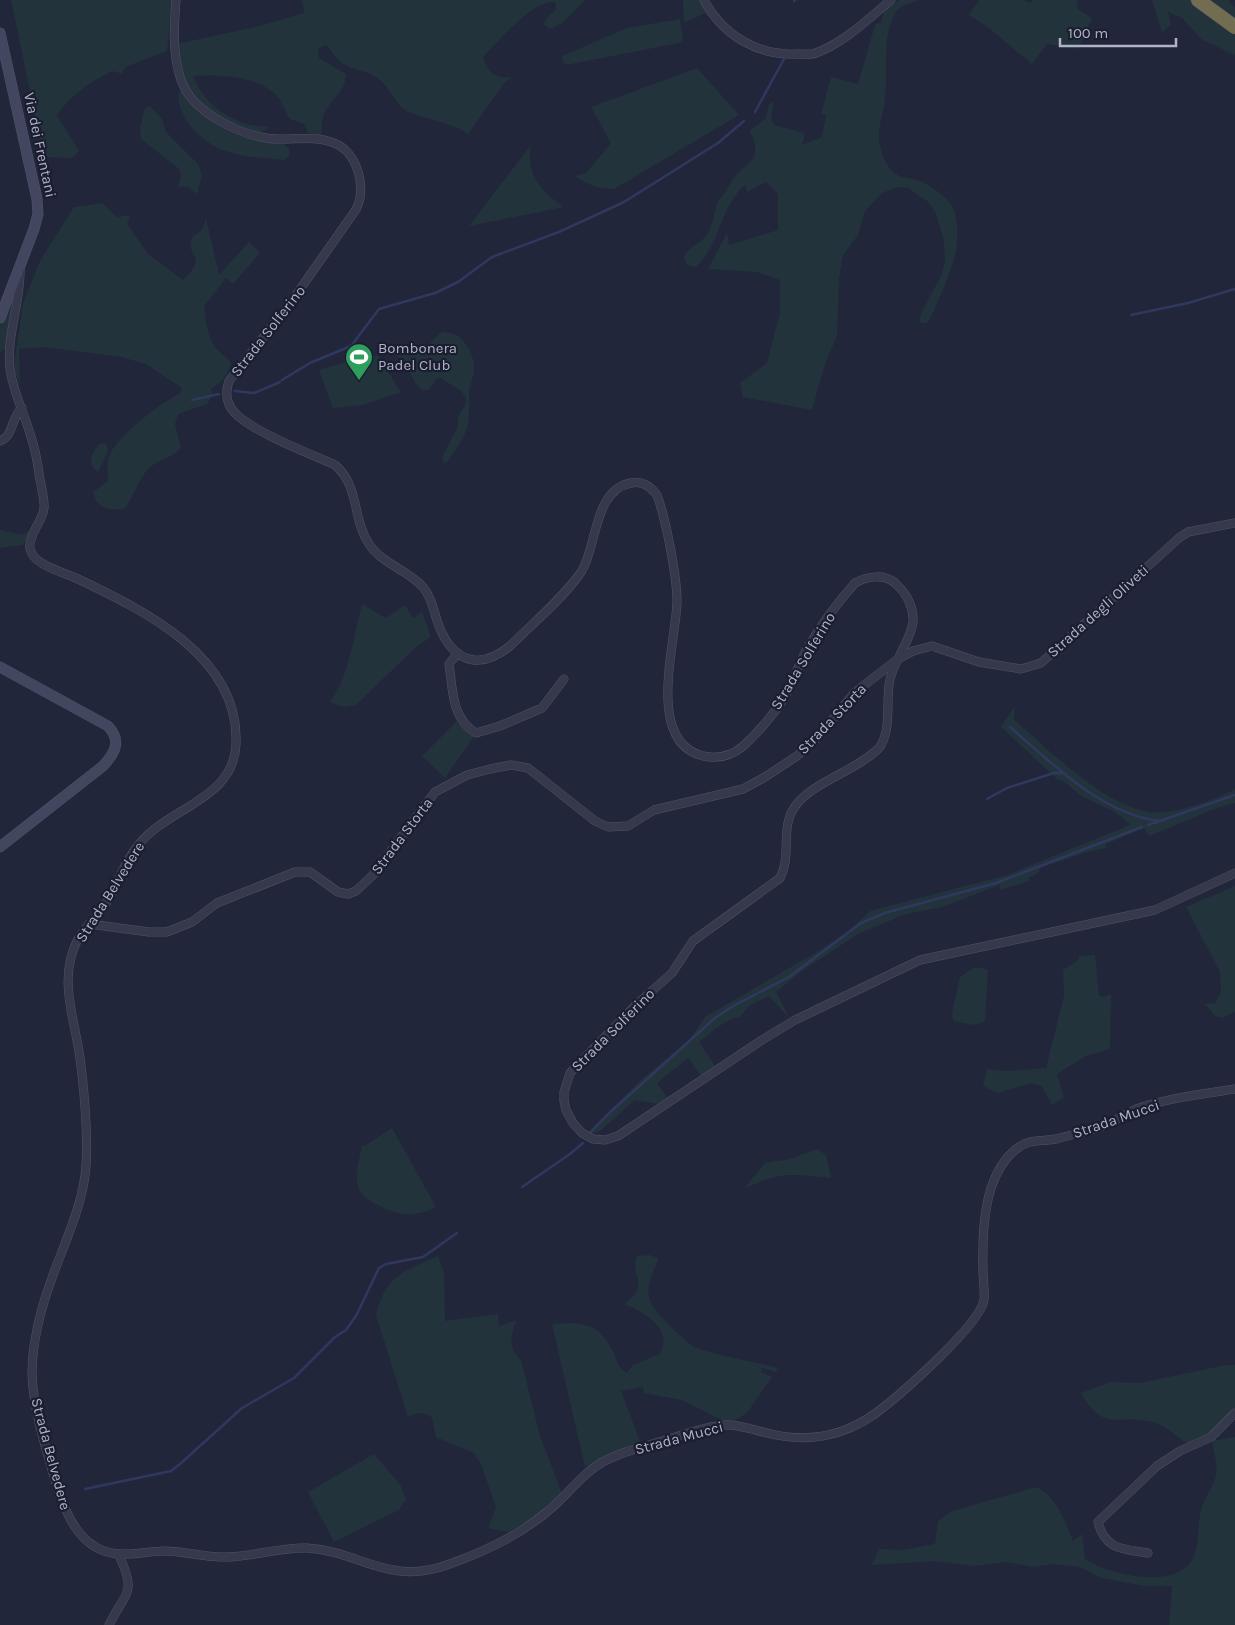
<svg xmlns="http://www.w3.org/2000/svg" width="1235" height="1625" font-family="Karla,sans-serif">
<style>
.green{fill:#23333c}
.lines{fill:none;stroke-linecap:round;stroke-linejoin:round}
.stream{stroke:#30385f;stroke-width:2.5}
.street-casing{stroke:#505366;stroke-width:9}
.secondary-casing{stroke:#505366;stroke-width:11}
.highway-casing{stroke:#3d4053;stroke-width:15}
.street{stroke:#35394b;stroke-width:8}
.secondary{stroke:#43465f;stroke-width:10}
.highway{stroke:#726d51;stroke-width:14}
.labels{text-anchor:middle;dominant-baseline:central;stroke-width:4.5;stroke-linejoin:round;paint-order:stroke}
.street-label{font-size:15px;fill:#b0b3c7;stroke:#1a1e30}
.poi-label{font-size:15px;fill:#b0b3c7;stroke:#1a1e30;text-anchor:start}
</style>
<rect width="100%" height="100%" fill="#21263b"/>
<!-- green -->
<path class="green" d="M11 0H172L167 51 125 67 122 74 113 71C90 82 73 93 57 115L79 151 72 158 44 157Z
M302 0H585L562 23 550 29 544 25 545 20 556 9 555 2C532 0 498 42 483 57 488 74 496 79 513 77L505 82 468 134C455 124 424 119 407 111 396 105 391 90 382 82 371 70 354 72 341 62 335 58 331 50 326 45L318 48 319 58 346 74C345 100 318 101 322 135L308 133 304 124 290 119C286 113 283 104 279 98 261 76 219 74 193 76 205 107 236 127 269 127 249 149 196 101 186 82 180 72 178 56 177 44L260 26 304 13Z
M683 0H700L706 13 684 23Z
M899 0H918C911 4 902 3 896 12 881 37 888 71 885 98 884 110 879 124 879 136 879 147 884 163 892 171 900 179 910 177 920 181 931 186 950 198 954 210 966 249 944 285 930 319L927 323H922L919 320 922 311 942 274 945 260 944 241 936 213 927 201 908 188 898 187 882 193 865 211 858 235 843 255 839 279 837 336 825 364 812 410 743 397 740 383 767 363 780 313V280L757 272 708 269 727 233 729 245 778 230V194L766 182 747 192 745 185C719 208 722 241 696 267L689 266 685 262 684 256C690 247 697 245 704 238 715 228 712 210 720 199 726 192 730 183 735 176 741 169 754 163 755 152 756 145 754 136 749 131L766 118 769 105 774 101 771 117 774 125 804 133V139L801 145 822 137 826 115 821 114 831 77 858 84 875 25 881 22 884 12Z
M979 0H1023L1030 3 1033 0H1078L1077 8 1092 18 1078 49 1047 44 1032 64 989 28 969 15Z
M1152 0H1193L1235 33V55L1201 39 1182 18 1168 12 1171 25 1162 32Z
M1203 0H1228L1235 8V23Z
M680 19 683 40 679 43 571 64H564L562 56 627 28Z
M697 68 739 115 614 189C598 189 588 185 575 176L586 173 611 143 591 107Z
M179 91C191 95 199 108 208 117 228 136 256 142 283 143L289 149V156L284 160C244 156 215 157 189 124 182 115 177 102 179 91Z
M150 106 162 119 166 132 198 164 202 175 197 194 188 187 178 186 181 175 178 168 141 139 140 128 145 108Z
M531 145C526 175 540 190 564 207L469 226Z
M102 203 117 217 131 215 127 224 148 254 183 280C209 255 187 258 191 241 193 234 198 234 202 229 204 226 205 221 206 218L219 275 249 242 260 253 233 284 226 278 204 306C205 318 208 340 217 349 222 355 227 356 231 364 227 376 222 382 211 389L213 395 207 404 178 414 175 424 181 448C173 457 163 458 153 465 139 475 135 496 124 509 109 511 96 508 93 492L108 481C108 473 106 465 109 457 114 438 163 401 181 393L182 388 146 364 121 357 44 347 19 349 20 387 15 371V358L23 303 41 259 74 207Z
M14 287 18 288 7 348 0 352V326Z
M443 332C462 331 475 353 474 370 474 377 469 385 469 393 469 405 470 416 467 428 463 441 455 451 447 462L443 463 442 458 457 428 459 414 465 406 466 397 461 391 441 378H437L429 390H422L415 383 404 361 389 351C398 348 411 352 421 349 431 346 434 336 443 332Z
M368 355 378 356 401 392 363 405 333 408 319 370Z
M106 443 108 451 98 472C86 465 92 452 99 444Z
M32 529 23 545 0 548V530L22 535Z
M362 604 386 618 405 605 413 618 422 612 431 637 415 648 356 705 344 707 330 702C348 680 355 632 362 604Z
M1015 706 1014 720C1049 749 1104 806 1150 812 1174 815 1214 800 1235 789V803L1219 807 1152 835 1149 836 1144 828 1106 844V848L1087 852 1040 868 1039 872 1029 878 1030 881 1000 890V885L942 907 906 914 858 934 802 971 776 992 790 1019 769 996 749 1006 740 1017 731 1019 718 1027 699 1042 715 1066 701 1076 688 1058 657 1083 669 1099 658 1104 635 1100 599 1132 594 1133 589 1131 641 1080 689 1040 705 1017 822 949 852 928 870 911 1007 875 1130 825C1118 810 1097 805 1080 795 1072 789 1068 782 1058 780L1001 727Z
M457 721 474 736 445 778 422 756Z
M1235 886V1012L1222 1018 1215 1016 1205 1004 1215 1003 1221 993 1220 972 1186 907Z
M1095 955 1099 995 1103 997 1111 994 1110 1049 1086 1056 1057 1074 1064 1097 1052 1105 1042 1086 1030 1083 998 1093 983 1086 987 1069 1009 1071 1046 1068 1064 996 1063 970 1078 960 1079 956Z
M975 967 988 969 985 1021 974 1025 953 1021 952 1013 960 977Z
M392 1128 436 1207C415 1218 398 1216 378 1205 372 1202 363 1197 360 1191 353 1179 360 1158 362 1145L365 1146Z
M817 1149 826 1155 831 1178C791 1175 783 1170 744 1189L765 1163 790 1159Z
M650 1255 659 1259C641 1294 646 1302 672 1328 680 1335 690 1346 699 1349 724 1357 752 1361 778 1368L775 1372 762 1368 761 1372 772 1377 747 1413 733 1421H723L682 1400 644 1393 643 1387 621 1391 641 1444 610 1454 585 1467 552 1324C583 1322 599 1322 614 1354 617 1362 619 1368 627 1373L633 1365 660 1354C674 1329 644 1312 624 1304 652 1284 629 1276 637 1256Z
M438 1256 444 1273 445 1321 498 1314 499 1326 517 1320C510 1334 508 1348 521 1360L540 1436 562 1493 539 1515 508 1532 488 1528 496 1507 481 1464 474 1453 436 1437 432 1418 428 1414 417 1413 408 1417 376 1315C385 1276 405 1270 438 1256Z
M1226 1365H1235V1410L1209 1436 1189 1445C1178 1438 1168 1427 1156 1423 1121 1412 1104 1435 1081 1393L1110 1382 1140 1383Z
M1235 1437V1625H1169L1172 1586H1144L1102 1578 1079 1567 1054 1564 1034 1567 1006 1562 975 1566 935 1561 872 1565 879 1549 902 1550 935 1544 938 1521 952 1511 1036 1487C1056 1496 1065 1521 1073 1541L1082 1534 1085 1559C1107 1574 1171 1589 1190 1563 1200 1550 1197 1527 1201 1511 1203 1499 1211 1490 1215 1479 1219 1470 1214 1451 1212 1441Z
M374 1454 401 1486 406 1500 399 1510 334 1542 308 1492Z"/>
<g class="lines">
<!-- stream -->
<path class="stream" d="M794 1 795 0
M755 112 784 59
M1131 315 1188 303 1235 289
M282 380 310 363 351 346 379 309 435 293 458 282 492 257 559 232 624 202 718 143 744 121
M235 391 254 393 280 382
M192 400 219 394
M1010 727C1053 764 1100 813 1159 821
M987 799 1007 788 1054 773H1062
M1148 825 1235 795
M591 1132 606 1116 715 1018 733 1006 789 977 861 923 885 913 996 883 1142 827
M522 1187 570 1154 583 1143
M85 1489 171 1471 180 1464 242 1408 294 1378 335 1337 346 1330 356 1316 379 1268 386 1264 423 1257 457 1233"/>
<!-- street casing -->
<g class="street-casing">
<path id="street" d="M176 0C174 26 172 54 181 80 192 111 235 133 266 138 288 142 312 134 334 143 358 152 368 190 355 211L291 302 229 381C225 393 226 404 235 413 251 431 311 454 335 465 360 486 352 519 369 544 382 564 408 570 423 587 434 600 434 618 442 633 458 665 483 668 510 646 533 623 560 601 579 575 598 550 592 490 631 483 643 481 650 486 657 495 666 520 677 576 677 602 676 643 645 742 703 756 717 759 731 756 742 747 754 737 773 715 782 701 793 685 798 664 808 647 821 625 838 602 855 583 867 576 886 573 897 585 907 594 914 608 913 622 910 642 895 659 890 679 885 700 893 732 878 749 856 771 808 784 794 808 780 829 792 856 780 878L693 941 672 973 636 1005 570 1073 564 1092V1101L566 1110 573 1123 582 1133 593 1139 605 1140 618 1136 762 1040 795 1020 920 960 1155 910 1235 873
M704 0C722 35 758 56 797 54 803 54 811 55 816 53 845 42 868 19 891 0
M20 269C21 302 6 336 10 369 13 392 25 415 31 437 36 451 38 465 40 480 41 484 45 504 44 508 43 521 28 535 30 548 32 565 63 572 76 578 143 610 240 656 236 744 234 799 170 807 140 843 124 861 118 885 105 905 97 917 85 927 78 939 56 981 77 1023 81 1066 85 1099 88 1133 86 1166 84 1195 73 1223 63 1249 47 1289 32 1331 32 1374 33 1407 44 1442 53 1473 63 1508 78 1553 121 1554 136 1555 150 1551 164 1551 184 1551 202 1557 222 1557 250 1558 278 1547 307 1548 360 1551 388 1586 447 1565 481 1553 520 1535 548 1511 567 1496 580 1475 601 1463 622 1451 647 1446 669 1439 686 1434 707 1426 725 1425 739 1424 753 1430 767 1433 805 1443 843 1437 876 1413 899 1396 980 1325 984 1300 985 1295 983 1276 983 1271 982 1232 983 1177 1015 1150 1029 1138 1040 1142 1056 1139 1069 1136 1084 1131 1098 1128 1112 1124 1123 1115 1136 1109 1167 1098 1203 1094 1235 1089
M0 441C14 436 11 417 22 408
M458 653 449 664C453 690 451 718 476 733L500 726 542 708 564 679
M89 924 149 932H167L192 922 217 903 295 872H310L338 892 348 894 356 891 372 876 435 792 467 775 490 769 511 765 528 768 595 821 608 827 628 826 654 810 743 789 765 777 797 756 818 737 854 693 898 659 913 651 932 646 979 662 1021 669 1041 663 1179 538 1188 532 1235 523
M1148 1553C1123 1549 1105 1550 1098 1522L1157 1466 1180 1451 1211 1437 1235 1413
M109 1625C126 1590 137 1595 119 1555"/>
</g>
<!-- secondary casing -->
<g class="secondary-casing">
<path id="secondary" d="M0 33 37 199 38 214 34 229 0 318
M0 667 108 726C122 741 115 753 103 766L0 847"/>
</g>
<!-- highway casing -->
<g class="highway-casing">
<path id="highway" d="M1198 0 1235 27"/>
</g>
<!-- street -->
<use href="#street" class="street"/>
<!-- secondary -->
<use href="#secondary" class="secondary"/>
<!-- highway -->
<use href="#highway" class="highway"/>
</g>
<!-- icons -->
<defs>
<g id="stadium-pin" transform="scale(1.4375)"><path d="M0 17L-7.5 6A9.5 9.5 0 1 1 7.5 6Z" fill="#2e9e5b" stroke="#1a1e30"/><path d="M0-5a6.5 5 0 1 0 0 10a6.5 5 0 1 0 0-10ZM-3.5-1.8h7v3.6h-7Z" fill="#fff"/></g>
</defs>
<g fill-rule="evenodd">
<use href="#stadium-pin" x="359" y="357"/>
</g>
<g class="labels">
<!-- street labels -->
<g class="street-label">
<text transform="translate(40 145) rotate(78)">Via dei Frentani</text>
<text transform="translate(268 331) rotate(-52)">Strada Solferino</text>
<text transform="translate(1098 611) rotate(-42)">Strada degli Oliveti</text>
<text transform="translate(803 661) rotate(-59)">Strada Solferino</text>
<text transform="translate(832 719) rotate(-46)">Strada Storta</text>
<text transform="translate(402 836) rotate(-53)">Strada Storta</text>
<text transform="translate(110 892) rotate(-58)">Strada Belvedere</text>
<text transform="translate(613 1030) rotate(-45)">Strada Solferino</text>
<text transform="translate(1116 1119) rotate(-19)">Strada Mucci</text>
<text transform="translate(679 1438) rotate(-15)">Strada Mucci</text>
<text transform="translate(51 1454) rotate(75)">Strada Belvedere</text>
</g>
<!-- poi labels -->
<g class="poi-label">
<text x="378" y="348">Bombonera<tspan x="378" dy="17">Padel Club</tspan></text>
</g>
</g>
<!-- scale -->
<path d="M1060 38v8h116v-8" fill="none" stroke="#b0b3c7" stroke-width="2.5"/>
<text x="1068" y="38" font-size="15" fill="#b0b3c7" stroke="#1a1e30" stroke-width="4" paint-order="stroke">100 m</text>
</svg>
